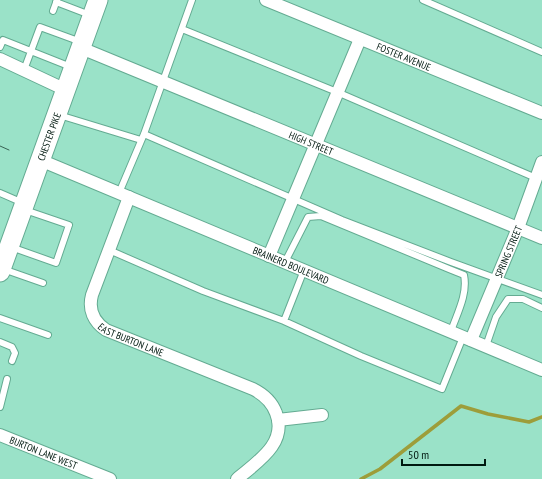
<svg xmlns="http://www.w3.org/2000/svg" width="542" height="479" font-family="'PT Sans Narrow',sans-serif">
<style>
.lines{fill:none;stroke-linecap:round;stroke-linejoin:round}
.stream{stroke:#9d9d3a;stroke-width:3.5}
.service-casing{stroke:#64ab92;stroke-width:8}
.minor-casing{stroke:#64ab92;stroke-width:14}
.primary-casing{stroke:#64ab92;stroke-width:21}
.service{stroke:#fff;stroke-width:6}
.minor{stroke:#fff;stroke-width:12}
.primary{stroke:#fff;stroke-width:19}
.tram{stroke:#396354;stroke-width:1}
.labels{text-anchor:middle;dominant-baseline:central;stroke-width:4;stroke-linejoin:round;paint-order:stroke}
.street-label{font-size:10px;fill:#001910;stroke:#9ae2c8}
</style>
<rect width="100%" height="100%" fill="#9ae2c8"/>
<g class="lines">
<!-- stream -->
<path class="stream" d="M361 479 380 469 461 406 488 414 529 422 542 417"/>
<!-- service casing -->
<g class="service-casing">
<path id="service" d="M423 0 542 52
M56 2 90 15
M53 11 57 0
M182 29 337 92 536 178
M0 47 3 40 71 67
M24 70 40 27 81 42
M59 115 141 140
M144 134 342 220 451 262 542 295
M0 193 23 203
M119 193 144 134 192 0
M11 247 56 263 69 225 25 210
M109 250 203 291 284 321 361 356 442 389 463 337
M285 262 308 217 321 216 449 269 464 275C468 294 457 314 451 331
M3 269 43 283
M0 318 48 335
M284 321 304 270
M0 342 12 347 15 353 12 361
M486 346 496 317 508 299H523L542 308
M0 407 7 379"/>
</g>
<!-- minor casing -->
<g class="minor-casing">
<g id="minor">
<path id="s1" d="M266 0 542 113"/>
<path id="s2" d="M81 48 542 238"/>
<path d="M0 59 66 90"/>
<path id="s3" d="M40 160 542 370"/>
<path id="s4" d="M129 197 92 295C88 310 94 322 106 330L253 389C263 394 272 402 276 413 288 443 257 462 237 479"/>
<path d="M269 256 360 39"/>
<path id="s5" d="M471 340 518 228 542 162"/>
<path d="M278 420 322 415"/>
<path id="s6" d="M0 435 110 479"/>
</g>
</g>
<!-- primary casing -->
<g class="primary-casing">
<g id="primary">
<path id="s7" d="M0 272 98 0"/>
</g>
</g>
<!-- service -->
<use href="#service" class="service"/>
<!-- minor -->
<use href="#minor" class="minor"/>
<!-- primary -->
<use href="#primary" class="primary"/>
<!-- tram -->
<path class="tram" d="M0 146 9 150"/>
</g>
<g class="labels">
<!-- street labels -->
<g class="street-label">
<text stroke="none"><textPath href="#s1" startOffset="149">FOSTER AVENUE</textPath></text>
<text stroke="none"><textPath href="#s7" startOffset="144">CHESTER PIKE</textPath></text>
<text stroke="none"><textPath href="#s2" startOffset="249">HIGH STREET</textPath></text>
<text stroke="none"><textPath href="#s5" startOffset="96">SPRING STREET</textPath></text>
<text stroke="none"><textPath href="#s3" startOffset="272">BRAINERD BOULEVARD</textPath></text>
<text stroke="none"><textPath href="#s4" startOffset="172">EAST BURTON LANE</textPath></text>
<text stroke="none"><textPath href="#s6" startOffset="47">BURTON LANE WEST</textPath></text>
</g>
</g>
<!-- scale -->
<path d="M402 459v6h83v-6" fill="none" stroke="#001910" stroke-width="2"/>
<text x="408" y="459" font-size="12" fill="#001910" stroke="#9ae2c8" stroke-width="3" paint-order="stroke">50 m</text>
</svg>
